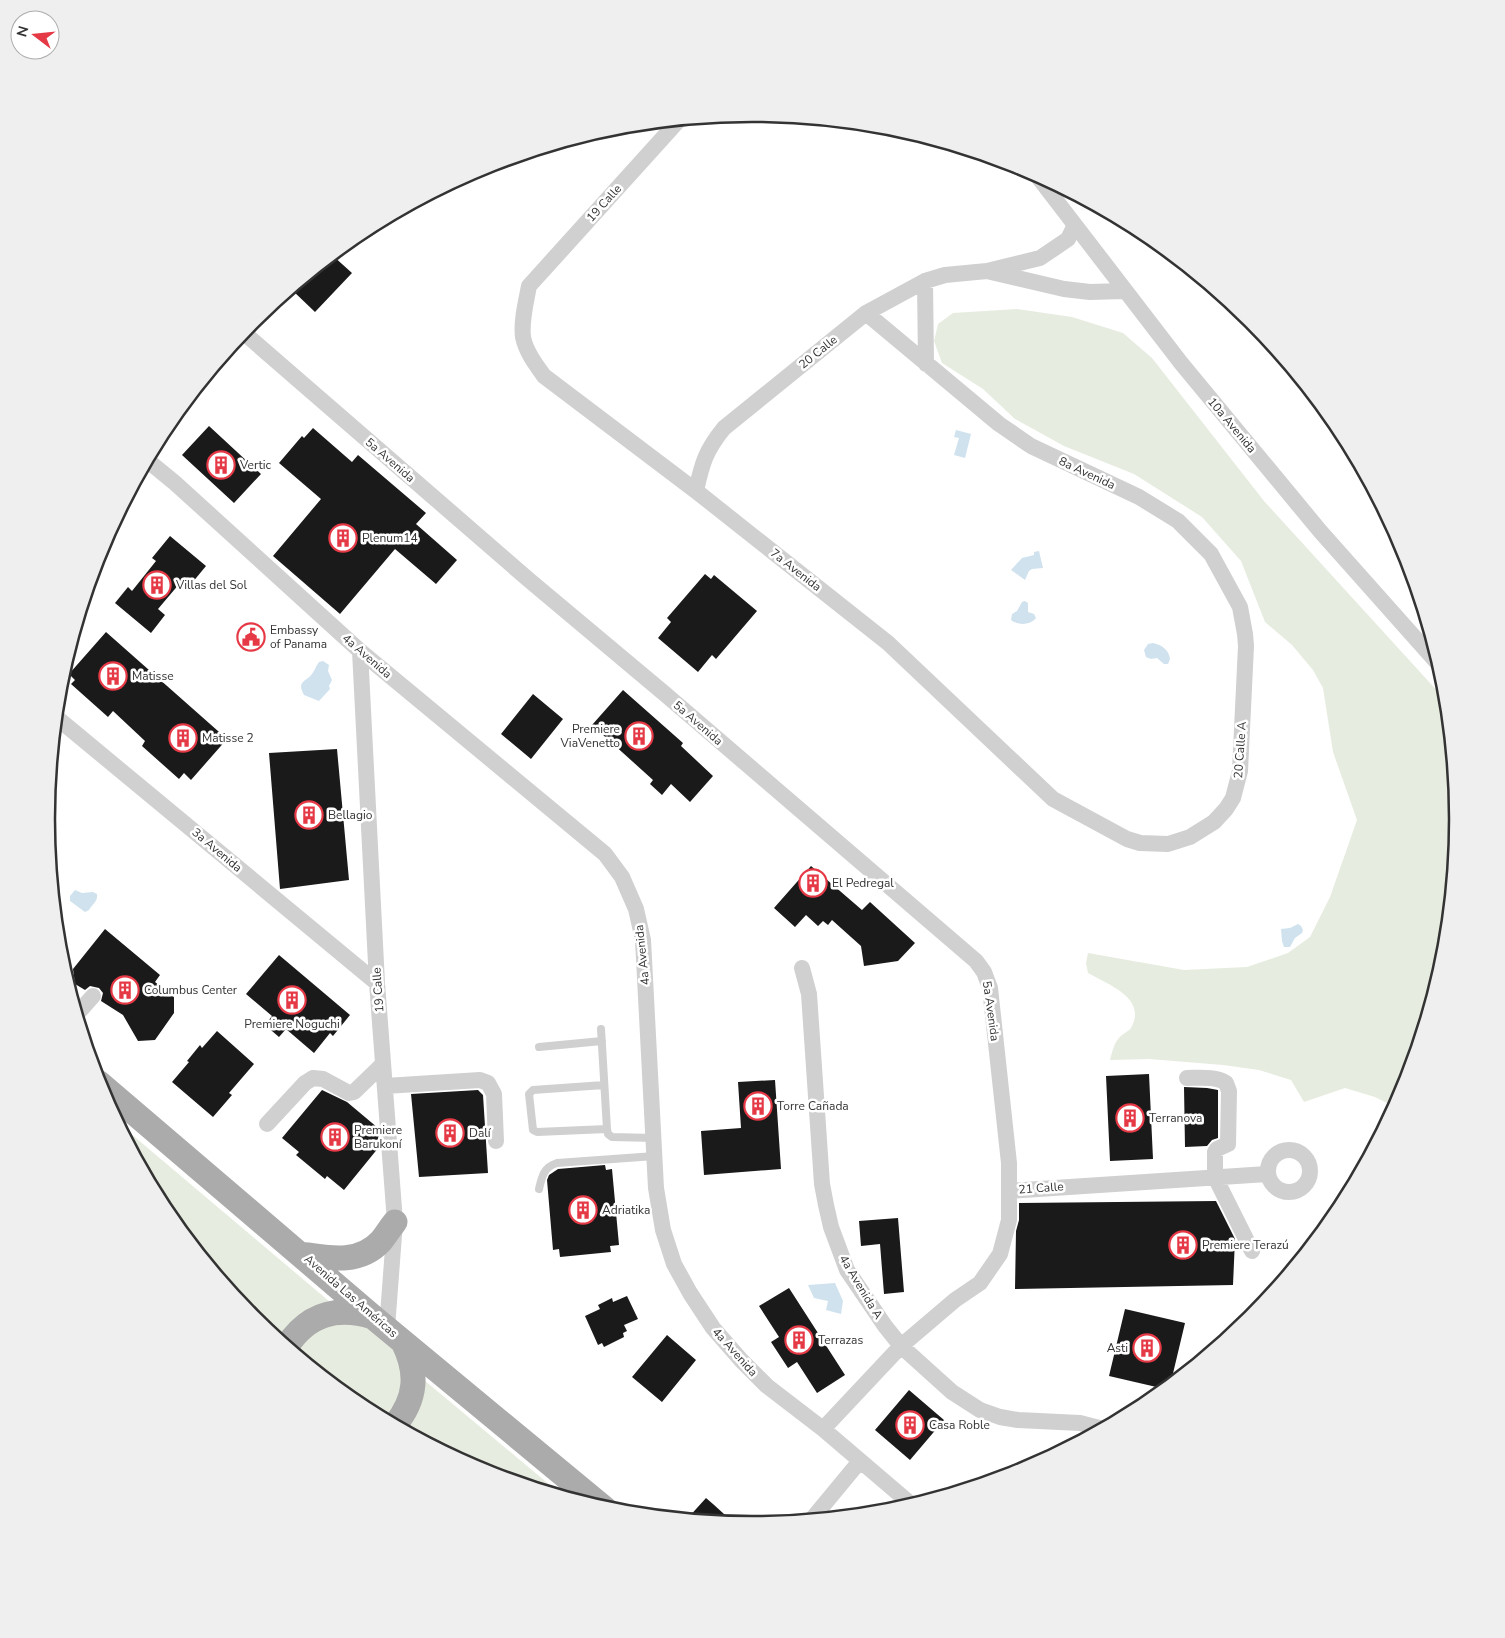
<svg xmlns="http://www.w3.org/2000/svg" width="1505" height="1638" font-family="'Nunito Sans',sans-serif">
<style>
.green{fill:#e6ecdf}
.water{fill:#cfe2ee}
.building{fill:#1a1a1a}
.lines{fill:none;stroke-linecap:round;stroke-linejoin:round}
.service{stroke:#d0d0d0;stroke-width:8}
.minor{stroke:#d0d0d0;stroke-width:16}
.primary{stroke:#ababab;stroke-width:25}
.labels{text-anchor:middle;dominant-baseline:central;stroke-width:5;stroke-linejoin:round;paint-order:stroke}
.street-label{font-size:12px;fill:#333;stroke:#fff}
.poi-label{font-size:12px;fill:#333;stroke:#fff;text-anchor:start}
.rim{fill:none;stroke:#333;stroke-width:2.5}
</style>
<rect width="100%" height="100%" fill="#fff"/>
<!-- green -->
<path class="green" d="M1017 309 1072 317 1123 333 1152 358 1264 501 1441 695 1447 704 1459 819 1445 957 1405 1090 1395 1107 1375 1097 1345 1088 1304 1102 1291 1080 1259 1070 1223 1065 1149 1059 1110 1060C1112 1053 1114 1043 1119 1038 1122 1034 1128 1032 1131 1028 1148 998 1107 984 1088 973L1086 963 1088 953 1184 970 1247 967 1288 953 1310 937 1330 897 1357 820 1333 752 1323 688 1313 670 1292 645 1265 622 1241 561 1202 517 1134 474 1064 446 1015 419 983 389 942 363 934 341 938 324 953 313Z
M117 1122 330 1302C307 1307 290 1319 278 1339L253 1318 165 1211Z
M356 1319 395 1343 405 1388 387 1421 360 1406 294 1352 312 1330Z
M424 1380 563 1496 482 1471 405 1430Z"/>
<!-- water -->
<path class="water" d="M956 430 971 434 965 458 954 455 959 438 954 437Z
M1039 551 1043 568 1032 569 1029 571 1025 580 1011 570 1022 558 1034 555V552Z
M1025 601 1028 603V612L1034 614 1036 618C1031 625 1018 626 1011 620L1012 614 1017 611 1022 602Z
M1153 643C1162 645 1169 650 1170 659L1168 664H1164L1157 658 1151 659 1146 657 1144 650 1148 644Z
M323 661 329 665 328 671 332 680 329 686 330 689 319 701 304 695C296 681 306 682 312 674 315 670 316 666 319 662Z
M75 890 82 893 93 892 97 894C98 902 92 904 89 910L85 912 70 901V896Z
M1298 924 1301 926 1303 930 1302 933 1295 938 1290 947H1284L1282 941 1281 929 1290 928Z
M835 1283 843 1301 841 1314 826 1310 828 1301 814 1298 808 1285Z"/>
<!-- building -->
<path class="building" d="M332 255 352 273 315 312 291 289Z
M209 426 261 474 234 503 182 455Z
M313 428 352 462 358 455 426 513 416 524 457 560 436 584 395 549 340 614 273 556 321 499 279 463 302 436 304 438Z
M170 536 206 566 187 589 180 583 158 609 165 615 151 633 115 603 128 587 132 591 156 561 152 558Z
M705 574 711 579 714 575 757 611 716 659 712 655 698 672 658 638 671 622 667 618Z
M106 632 227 739 191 780 184 773 179 779 142 746 145 741 113 711 108 717 71 684 75 680 69 674Z
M623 690 683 743 681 746 713 776 690 802 671 784 662 795 650 784 653 780 592 725Z
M533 694 563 719 531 759 501 734Z
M337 749 349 880 280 889 269 753Z
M811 866 862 910 870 902 915 943 898 961 864 966 861 946 832 920 828 925 823 921 818 926 806 915 795 927 774 908Z
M105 929 160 975 155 982 174 997V1013L155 1040 138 1041 123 1015 101 1001 103 993 99 988 90 986 85 990 75 984 73 969Z
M279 955 350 1015 333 1036 330 1033 314 1053 286 1029 279 1037 265 1025 272 1016 246 994Z
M217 1031 254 1064 229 1093 232 1095 213 1117 172 1082 189 1062 187 1061 200 1045 202 1048Z
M1149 1074 1153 1159 1110 1161 1106 1076Z
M775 1080 781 1169 704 1175 701 1131 741 1128 738 1082Z
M1184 1087 1207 1088 1218 1090V1138L1212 1140 1207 1146 1185 1147Z
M322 1090 347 1102 378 1128 379 1147 344 1190 327 1176 325 1179 296 1155 299 1152 282 1138Z
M478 1090 483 1095 488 1173 419 1177 411 1094Z
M605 1165 606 1170 612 1169 619 1245 610 1246 611 1252 560 1257 559 1249 553 1250 547 1180 549 1175 558 1169Z
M1216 1201 1235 1239 1233 1285 1015 1289 1016 1231 1019 1220V1203Z
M898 1218 904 1292 884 1294 880 1244 861 1246 859 1221Z
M789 1288 845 1375 817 1393 797 1362 788 1368 771 1342 779 1337 759 1306Z
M627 1296 638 1319 624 1325 627 1331 623 1333 624 1337 604 1347 602 1343 598 1345 585 1316 600 1309 598 1305 612 1298 613 1302Z
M1125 1309 1185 1323 1170 1386 1165 1389 1109 1376Z
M667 1335 696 1360 662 1402 632 1377Z
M909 1390 944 1420 910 1460 875 1430Z
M706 1498 713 1504 735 1524 687 1519Z"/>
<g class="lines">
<!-- service -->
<path class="service" d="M601 1029 607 1129 608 1134 612 1137 654 1138
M539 1047 602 1041
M604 1085 533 1090 529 1094 533 1130 537 1132 607 1129
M539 1189C542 1176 544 1167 557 1163L655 1156"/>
<!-- minor -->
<path class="minor" d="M679 120 529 286C526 302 521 321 523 337 526 352 536 365 544 376L696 491 888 643 1053 799 1127 839 1140 843 1168 844 1190 837 1214 822 1226 809 1233 798 1240 771 1246 646 1245 634 1240 607 1211 554 1178 521 1139 497 1031 446 999 424 866 313
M1035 173 1181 363 1320 531 1441 667
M991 272 1064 289 1090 292 1124 291
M925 281 926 364
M243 332 529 580 665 694 976 961 984 972 990 988 1009 1163V1220L1000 1254 980 1283 955 1300 901 1346 823 1429
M147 460 175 483 360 651 605 854 622 877 636 909 643 940 656 1188 663 1230 674 1264 690 1293 713 1328 741 1360 767 1386 823 1429 912 1505
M696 491C702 463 706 450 724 428L866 313 925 281 945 275 987 271 1040 258 1068 239 1075 225
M360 651 377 983 395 1222 387 1328
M56 717 377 983
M802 968 809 994 822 1184 826 1205 831 1227 847 1270 885 1326 901 1346 952 1392 980 1410 1000 1417 1018 1420 1080 1423 1103 1429
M77 1014 93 996
M1187 1078C1200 1078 1215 1076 1226 1083L1229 1091 1228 1144 1217 1149 1215 1152V1177L1252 1251
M385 1086 480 1080 488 1083 494 1094 496 1141
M267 1124 305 1083 313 1078 323 1079 349 1093 354 1092 383 1064
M1268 1171a21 21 0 1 1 42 0a21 21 0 1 1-42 0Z
M1009 1191 1267 1174
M812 1519 860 1461"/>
<!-- primary -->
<path class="primary" d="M98 1082 373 1317 605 1509
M301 1254C328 1258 359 1265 381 1241 386 1235 390 1228 395 1222
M287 1346C308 1314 337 1306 373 1317
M395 1425C417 1398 418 1372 403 1342"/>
</g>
<!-- icons -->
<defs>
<g id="building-ring" transform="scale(1.4375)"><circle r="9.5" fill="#fff" stroke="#e63946" stroke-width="1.5"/><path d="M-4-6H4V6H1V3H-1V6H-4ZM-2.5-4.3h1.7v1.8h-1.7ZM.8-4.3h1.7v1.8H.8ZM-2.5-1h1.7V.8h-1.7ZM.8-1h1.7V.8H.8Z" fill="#e63946"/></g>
<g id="civic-ring" transform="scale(1.4375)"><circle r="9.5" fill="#fff" stroke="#e63946" stroke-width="1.5"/><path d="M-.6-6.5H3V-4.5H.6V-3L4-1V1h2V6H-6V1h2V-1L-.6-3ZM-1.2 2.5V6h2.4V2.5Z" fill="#e63946"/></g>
</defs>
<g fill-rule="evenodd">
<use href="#building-ring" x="221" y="465"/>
<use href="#building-ring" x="343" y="538"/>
<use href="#building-ring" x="157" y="585"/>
<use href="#civic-ring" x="251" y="637"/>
<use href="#building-ring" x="113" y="676"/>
<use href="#building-ring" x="639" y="736"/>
<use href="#building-ring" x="183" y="738"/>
<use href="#building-ring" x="309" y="815"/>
<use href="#building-ring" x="813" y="883"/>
<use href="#building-ring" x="125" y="990"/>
<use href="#building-ring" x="292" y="1000"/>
<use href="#building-ring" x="758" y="1106"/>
<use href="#building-ring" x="1130" y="1118"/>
<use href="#building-ring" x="450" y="1133"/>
<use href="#building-ring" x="335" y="1137"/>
<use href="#building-ring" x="583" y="1210"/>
<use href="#building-ring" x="1183" y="1245"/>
<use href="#building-ring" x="799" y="1340"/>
<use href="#building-ring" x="1147" y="1348"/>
<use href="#building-ring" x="910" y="1425"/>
</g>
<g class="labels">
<!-- street labels -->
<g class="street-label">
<text transform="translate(604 203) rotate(-48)">19 Calle</text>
<text transform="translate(818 352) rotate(-39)">20 Calle</text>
<text transform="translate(1232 425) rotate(50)">10a Avenida</text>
<text transform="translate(390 460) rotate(41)">5a Avenida</text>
<text transform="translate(1087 473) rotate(25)">8a Avenida</text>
<text transform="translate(796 570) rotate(38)">7a Avenida</text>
<text transform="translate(367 656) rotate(41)">4a Avenida</text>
<text transform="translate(698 723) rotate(41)">5a Avenida</text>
<text transform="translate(1240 750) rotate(-86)">20 Calle A</text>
<text transform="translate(217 850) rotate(40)">3a Avenida</text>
<text transform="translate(642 955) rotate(-96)">4a Avenida</text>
<text transform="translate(378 990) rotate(-94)">19 Calle</text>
<text transform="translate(991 1011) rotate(82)">5a Avenida</text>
<text transform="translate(1041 1188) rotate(-4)">21 Calle</text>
<text transform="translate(861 1287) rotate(59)">4a Avenida A</text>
<text transform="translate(351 1296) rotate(41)">Avenida Las Américas</text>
<text transform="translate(735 1352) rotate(48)">4a Avenida</text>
</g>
<!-- poi labels -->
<g class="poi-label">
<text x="240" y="465">Vertic</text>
<text x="362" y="538">Plenum14</text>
<text x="176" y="585">Villas del Sol</text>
<text x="270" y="630">Embassy<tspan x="270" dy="14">of Panama</tspan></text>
<text x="132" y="676">Matisse</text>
<text x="620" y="729" text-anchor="end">Premiere<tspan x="620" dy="14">ViaVenetto</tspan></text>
<text x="202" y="738">Matisse 2</text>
<text x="328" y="815">Bellagio</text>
<text x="832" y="883">El Pedregal</text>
<text x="144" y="990">Columbus Center</text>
<text x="292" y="1024" text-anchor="middle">Premiere Noguchi</text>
<text x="777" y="1106">Torre Cañada</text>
<text x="1149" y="1118">Terranova</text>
<text x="354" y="1130">Premiere<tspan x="354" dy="14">Barukoní</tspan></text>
<text x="469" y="1133">Dalí</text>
<text x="602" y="1210">Adriatika</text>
<text x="1202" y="1245">Premiere Terazú</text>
<text x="818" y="1340">Terrazas</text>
<text x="1128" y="1348" text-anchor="end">Asti</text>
<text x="929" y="1425">Casa Roble</text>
</g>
</g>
<!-- crop -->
<path d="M0 0H1505V1638H0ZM55 819a697 697 0 1 1 1394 0a697 697 0 1 1-1394 0Z" fill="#efefef" fill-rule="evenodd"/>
<path class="rim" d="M55 819a697 697 0 1 1 1394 0a697 697 0 1 1-1394 0Z"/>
<!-- north arrow -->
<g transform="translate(35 35) rotate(286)"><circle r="24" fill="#ffffff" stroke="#adadad"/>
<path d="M0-4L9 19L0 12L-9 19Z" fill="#e63946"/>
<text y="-8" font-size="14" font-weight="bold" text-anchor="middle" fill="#333333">N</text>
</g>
</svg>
